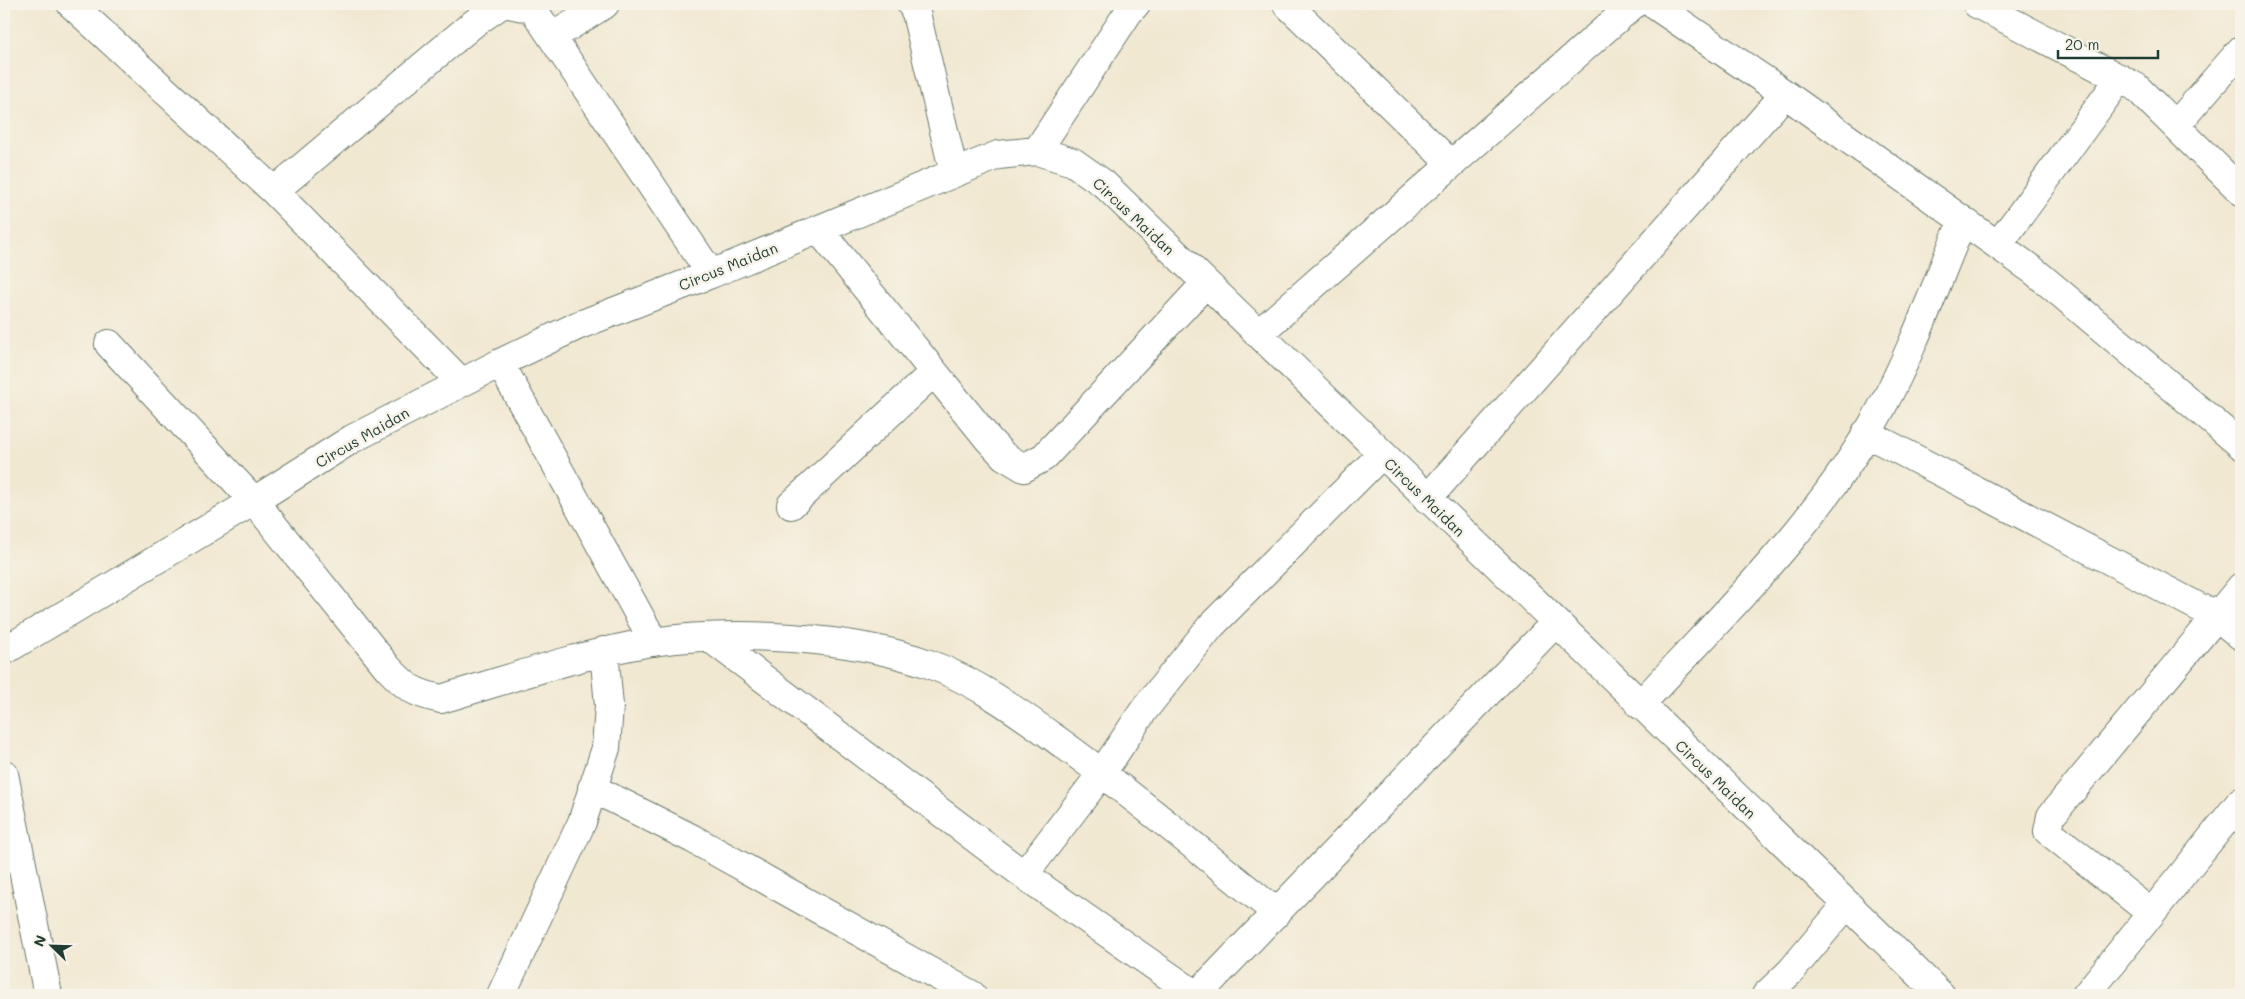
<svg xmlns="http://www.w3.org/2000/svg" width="2245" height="999" font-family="Mali,sans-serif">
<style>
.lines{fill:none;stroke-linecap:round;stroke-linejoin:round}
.minor-casing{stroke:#68796b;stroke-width:30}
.trunk-casing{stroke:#68796b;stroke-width:30}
.minor{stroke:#fff;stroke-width:28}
.trunk{stroke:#fff;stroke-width:28}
.labels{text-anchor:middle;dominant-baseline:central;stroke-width:5;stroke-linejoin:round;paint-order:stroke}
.street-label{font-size:15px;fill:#1f3d34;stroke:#f7f3e8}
</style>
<rect width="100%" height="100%" fill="#f7f3e8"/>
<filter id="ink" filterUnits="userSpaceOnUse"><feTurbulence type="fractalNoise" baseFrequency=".02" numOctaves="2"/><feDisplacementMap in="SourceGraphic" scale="10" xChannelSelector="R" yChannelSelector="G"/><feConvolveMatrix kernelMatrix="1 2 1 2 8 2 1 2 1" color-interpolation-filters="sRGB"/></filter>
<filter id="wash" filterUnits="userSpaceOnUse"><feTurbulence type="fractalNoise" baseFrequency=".0096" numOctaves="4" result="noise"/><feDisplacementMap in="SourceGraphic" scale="20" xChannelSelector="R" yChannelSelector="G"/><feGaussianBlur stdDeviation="1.12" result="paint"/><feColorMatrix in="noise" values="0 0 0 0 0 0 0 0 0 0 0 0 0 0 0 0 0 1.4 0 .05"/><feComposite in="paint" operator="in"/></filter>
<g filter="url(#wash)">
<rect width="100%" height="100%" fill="#f1e8d1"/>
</g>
<g filter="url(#ink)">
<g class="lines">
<!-- minor casing -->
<g class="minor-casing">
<path id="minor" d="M71 4 274 191 461 382
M509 4 533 9 711 274
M911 4 916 13 954 173
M1287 4 1451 164
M1653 4 1785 94 2034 271 2241 445
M1977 4 2136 87 2241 191
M552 37 605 4
M2175 126 2241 50
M1037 151 1128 13 1136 4
M274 191 473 24 502 4
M819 230 989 440 1004 456 1024 468 1044 457 1206 283
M1998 245 2120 78
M1258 334 1634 4
M109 344 254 501 388 668C407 688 413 693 441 699 510 679 580 654 652 642 733 630 851 636 929 664 978 682 1022 715 1064 745 1137 798 1206 856 1277 913
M500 363 654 642
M1866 433 2216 616 2241 636
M1427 499 1785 94
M791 505 934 372
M710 638 1024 875 1196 995
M4 651 254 501 352 439 500 363 577 326 711 274 998 155 1037 151 1073 162 1104 184 1941 995
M1640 705C1725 612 1821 521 1881 409 1913 350 1936 284 1962 222
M592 788 693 839 972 995
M1024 875 1102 773 1144 710 1211 626 1382 454
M2151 913 2048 831 2051 816 2241 587
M501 995 582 822 606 748 609 706 604 651
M1197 995 1555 623
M1766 995 1791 971 1847 904
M2086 995 2241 801"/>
</g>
<!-- trunk casing -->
<g class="trunk-casing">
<path id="trunk" d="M4 774 48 995"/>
</g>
<!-- minor -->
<use href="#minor" class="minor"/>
<!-- trunk -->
<use href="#trunk" class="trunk"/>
</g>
</g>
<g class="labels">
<!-- street labels -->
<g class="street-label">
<text transform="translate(1134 216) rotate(43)">Circus Maidan</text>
<text transform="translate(728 266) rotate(-22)">Circus Maidan</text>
<text transform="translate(362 437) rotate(-30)">Circus Maidan</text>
<text transform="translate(1425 497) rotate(44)">Circus Maidan</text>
<text transform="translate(1716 779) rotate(44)">Circus Maidan</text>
</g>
</g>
<!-- margin -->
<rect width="2245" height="999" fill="none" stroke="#f7f3e8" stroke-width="20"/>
<!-- north arrow -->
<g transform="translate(52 946) rotate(293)" stroke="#f7f3e8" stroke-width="4" paint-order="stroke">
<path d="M0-4L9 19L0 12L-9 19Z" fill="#1f3d34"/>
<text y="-8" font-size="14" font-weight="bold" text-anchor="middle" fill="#1f3d34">N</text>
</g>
<!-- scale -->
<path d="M2058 50v8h100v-8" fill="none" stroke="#1f3d34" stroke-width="2.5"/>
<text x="2065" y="50" font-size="15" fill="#1f3d34" stroke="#f7f3e8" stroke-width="4" paint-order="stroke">20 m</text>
</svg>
